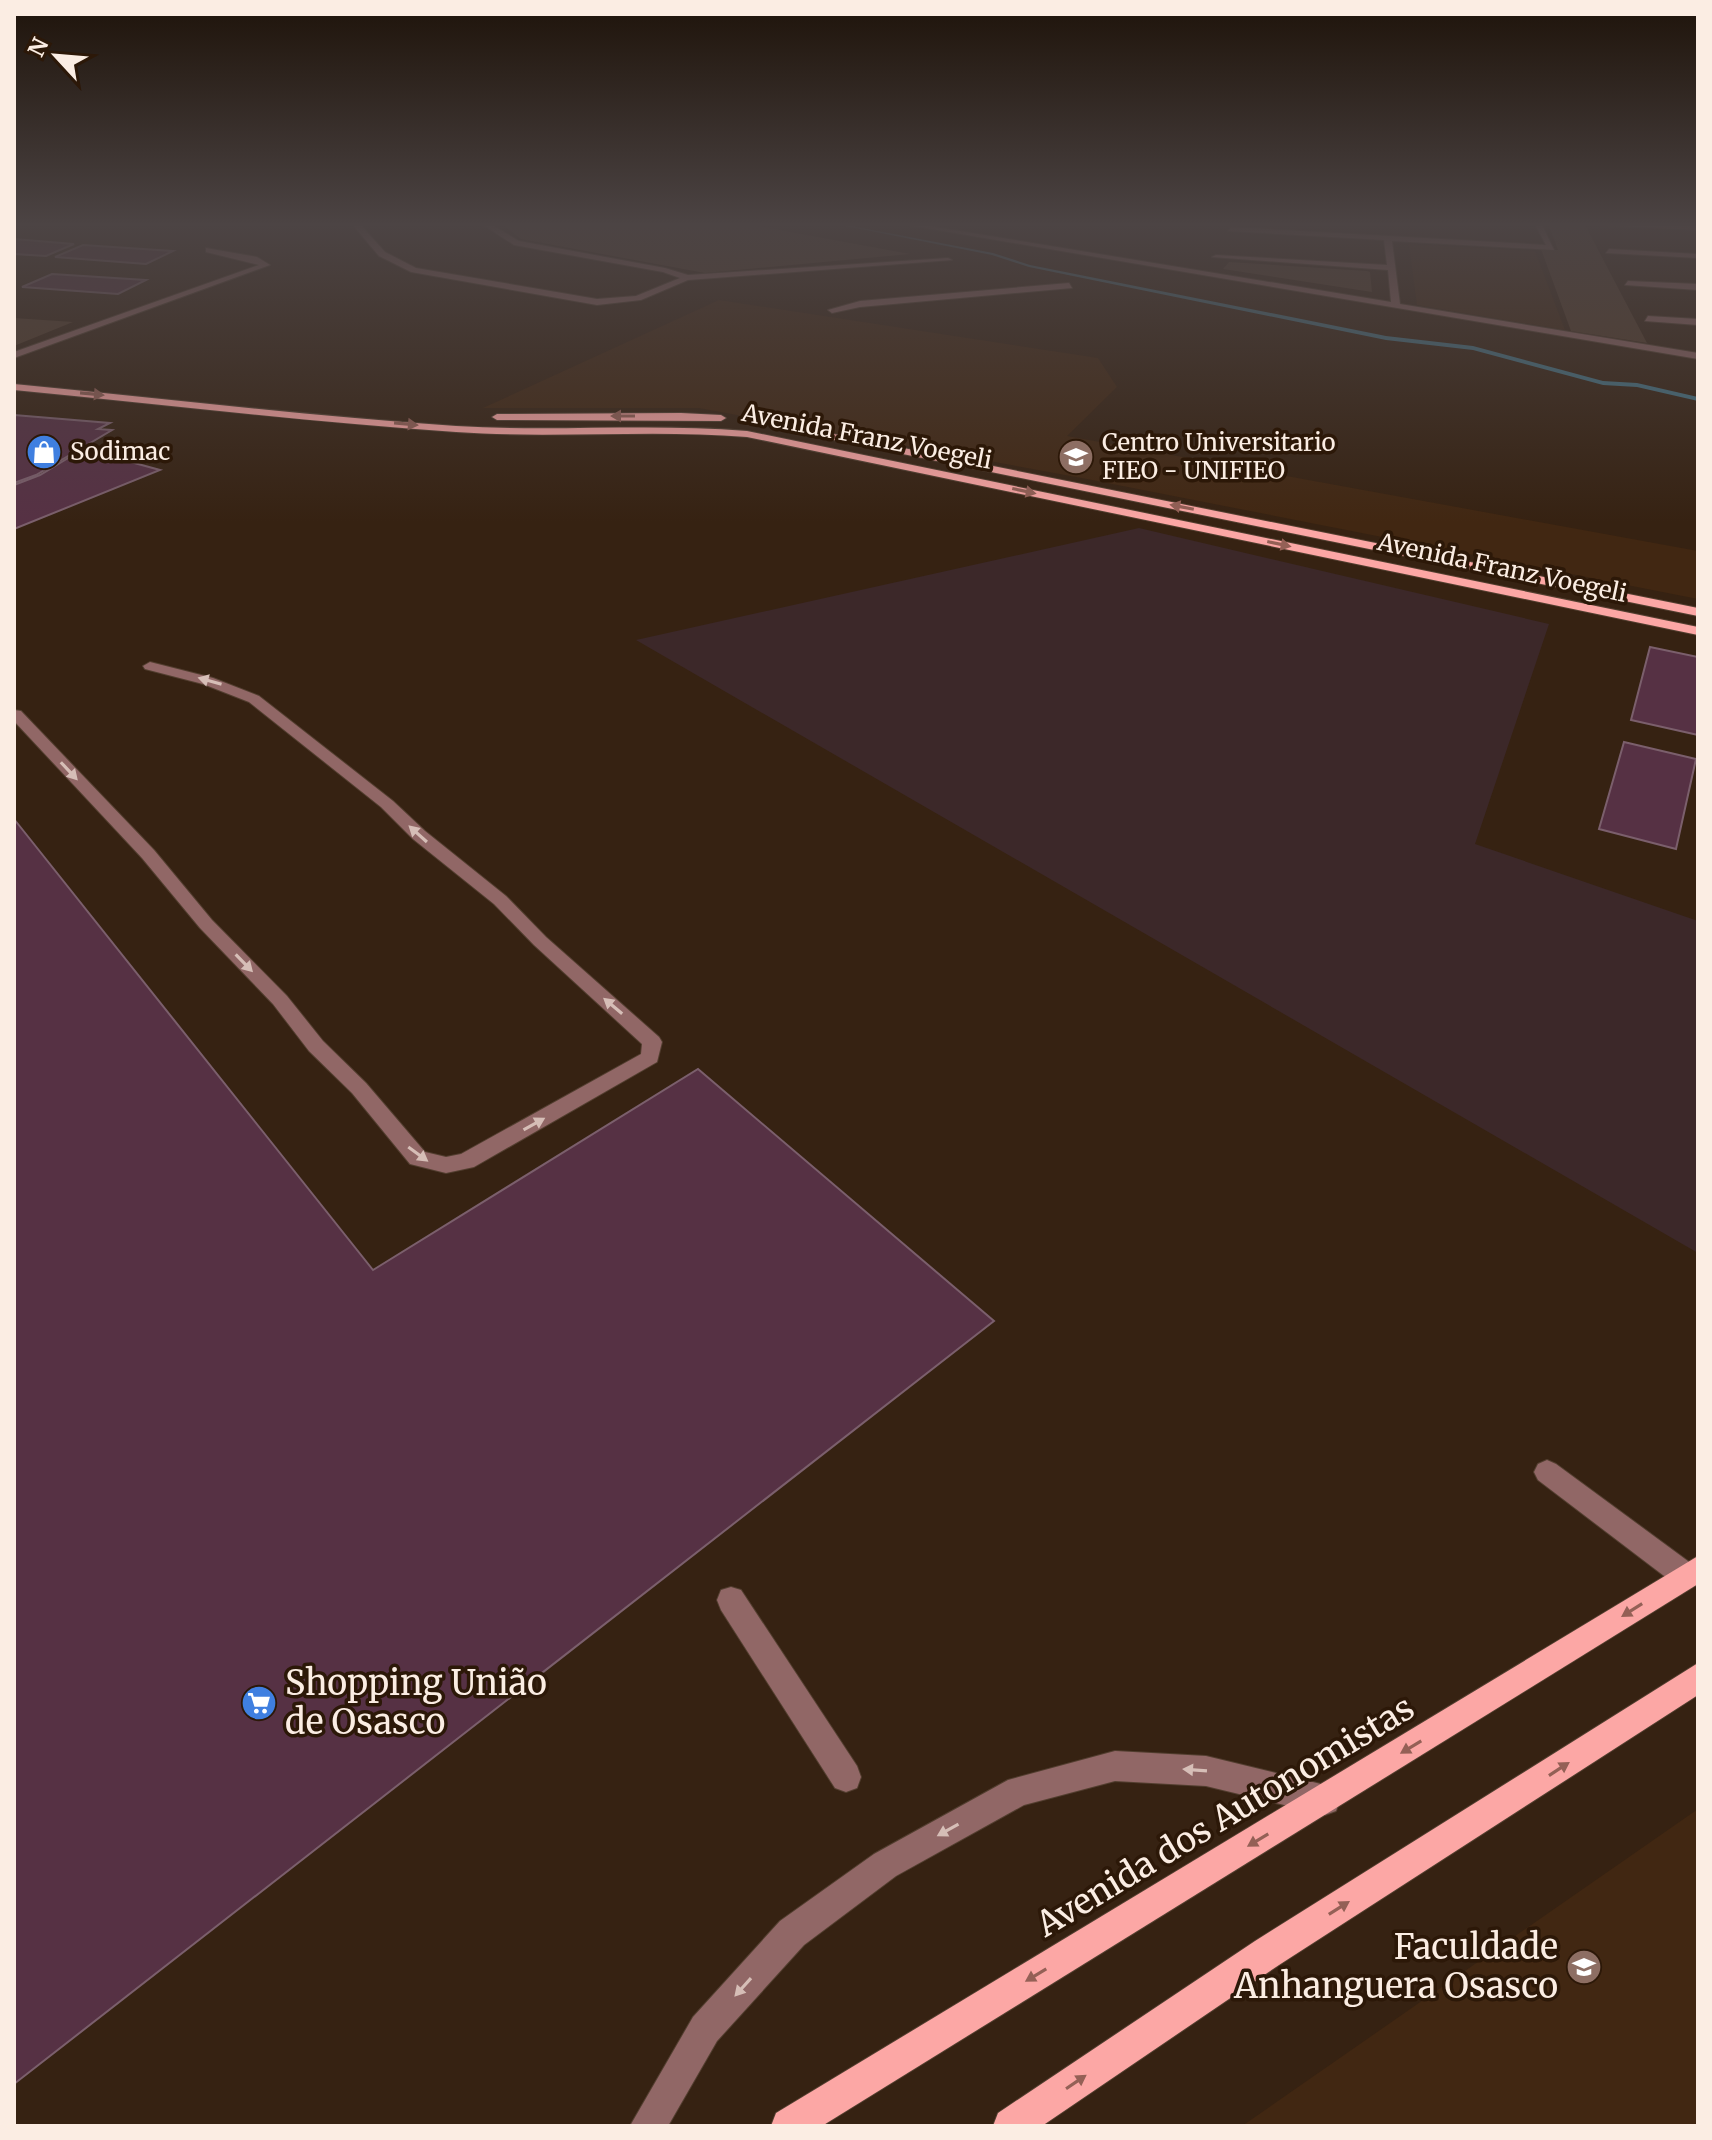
<svg xmlns="http://www.w3.org/2000/svg" width="1712" height="2140" viewBox="0 0 1712 2140" font-family="Merriweather,serif">
<style>
.built{fill:#412712}
.industrial{fill:#3c2829}
.green{fill:#523b29}
.lines{fill:none;stroke-linecap:round;stroke-linejoin:round}
.stream{fill:#457688;fill-rule:evenodd}
.building{fill:#563144;stroke:#7b5f6c;stroke-width:2}
.minor-casing{stroke:#523e2f;stroke-width:2}
.major-casing{stroke:#523e2f;stroke-width:2}
.minor{fill:#916766;fill-rule:evenodd}
.major{fill:#fca7a5;fill-rule:evenodd}
.oneway{fill:#946056}
.oneway2{fill:#d6beb7}
.labels{text-anchor:middle;stroke-width:7;stroke-linejoin:round;paint-order:stroke}
.far-street-label{font-size:24px;fill:#fbede3;stroke:#2c1808}
.far-poi-label{font-size:24px;fill:#fbede3;stroke:#2c1808;text-anchor:start}
.near-poi-label{font-size:34px;fill:#fbede3;stroke:#2c1808;text-anchor:start}
.near-street-label{font-size:34px;fill:#fbede3;stroke:#2c1808}
</style>
<rect width="100%" height="100%" fill="#362212"/>
<g class="built">
<path d="M 1409,244 L 1535,251 L 1565,330 L 1417,305 Z"/>
<path d="M 719,300 L 1098,358 L 1117,387 L 1067,436 L 1698,551 L 1698,599 L 1087,479 L 699,408 L 483,408 Z"/>
<path d="M 1698,1809 L 1698,2126 L 1242,2126 Z"/>
</g>
<path class="industrial" d="M 1139,528 L 1549,624 L 1475,844 L 1698,921 L 1698,1253 L 636,640 Z"/>
<g class="green">
<path d="M 500,223 L 742,223 L 910,254 L 705,273 L 521,239 Z"/>
<path d="M 1548,223 L 1584,223 L 1647,343 L 1571,331 L 1541,249 L 1558,250 Z"/>
<path d="M 1229,262 L 1367,271 L 1370,272 L 1372,292 L 1223,269 Z"/>
<path d="M 14,318 L 73,322 L 14,346 Z"/>
</g>
<g class="lines">
<path class="stream" d="M 830,223 L 836,223 L 993,253 L 1030,265 L 1386,336 L 1473,346 L 1603,381 L 1637,383 L 1698,397 L 1698,401 L 1637,387 L 1603,385 L 1473,350 L 1386,340 L 1029,267 L 992,255 Z"/>
</g>
<g class="building">
<path d="M 14,239 L 74,244 L 46,256 L 14,254 Z"/>
<path d="M 83,245 L 173,251 L 146,264 L 55,257 Z"/>
<path d="M 52,274 L 146,280 L 118,294 L 22,287 Z"/>
<path d="M 14,415 L 110,423 L 98,429 L 112,430 L 36,475 L 14,483 Z"/>
<path d="M 83,449 L 160,470 L 14,529 L 14,485 L 40,475 Z"/>
<path d="M 1650,647 L 1698,657 L 1698,735 L 1631,720 Z"/>
<path d="M 1624,742 L 1696,759 L 1676,849 L 1599,829 Z"/>
<path d="M 14,819 L 373,1270 L 698,1069 L 994,1321 L 14,2084 Z"/>
</g>
<g class="lines">
<defs>
<g id="minor">
<path d="M 351,223 L 359,223 L 385,252 L 416,268 L 597,299 L 636,296 L 680,278 L 663,272 L 514,245 L 480,223 L 489,223 L 519,241 L 665,268 L 688,275 L 948,258 L 952,260 L 688,280 L 641,300 L 597,305 L 411,272 L 379,256 Z"/>
<path d="M 896,223 L 911,223 L 1391,302 L 1388,270 L 1212,257 L 1216,255 L 1387,265 L 1384,240 L 1228,231 L 1231,227 L 1546,245 L 1534,223 L 1541,223 L 1554,250 L 1392,241 L 1400,304 L 1698,353 L 1698,359 Z"/>
<path d="M 1593,223 L 1698,226 L 1698,230 L 1597,225 Z"/>
<path d="M 206,248 L 257,257 L 270,265 L 14,358 L 14,352 L 259,265 L 206,252 Z"/>
<path d="M 1609,249 L 1698,254 L 1698,258 L 1606,253 Z"/>
<path d="M 1628,281 L 1698,284 L 1698,290 L 1625,285 Z"/>
<path d="M 1069,283 L 1072,288 L 860,307 L 832,313 L 828,310 L 860,301 Z"/>
<path d="M 1648,316 L 1698,319 L 1698,325 L 1645,321 Z"/>
<path d="M 150,662 L 213,678 L 259,696 L 393,801 L 425,831 L 506,896 L 546,937 L 659,1037 L 662,1042 L 657,1062 L 474,1167 L 446,1173 L 410,1164 L 352,1093 L 309,1051 L 273,1004 L 200,928 L 142,858 L 14,721 L 14,710 L 21,711 L 154,850 L 212,920 L 287,996 L 323,1041 L 366,1083 L 425,1152 L 446,1157 L 461,1154 L 641,1054 L 642,1044 L 534,945 L 494,904 L 413,839 L 381,807 L 249,702 L 203,684 L 145,669 L 143,666 Z"/>
<path d="M 1547,1460 L 1556,1464 L 1696,1567 L 1696,1585 L 1686,1589 L 1676,1585 L 1538,1480 L 1534,1472 L 1538,1464 Z"/>
<path d="M 731,1587 L 741,1590 L 857,1766 L 861,1777 L 857,1788 L 846,1792 L 835,1788 L 721,1610 L 717,1600 L 721,1590 Z"/>
<path d="M 1115,1751 L 1206,1756 L 1325,1785 L 1336,1789 L 1340,1800 L 1336,1811 L 1325,1815 L 1206,1786 L 1115,1781 L 1024,1805 L 896,1876 L 804,1945 L 717,2041 L 668,2126 L 630,2126 L 693,2017 L 780,1921 L 874,1854 L 1008,1780 Z"/>
</g>
<g id="major">
<path d="M 14,384 C 161,398 308,416 456,426 C 553,432 650,423 747,431 L 1698,627 L 1698,635 L 747,437 C 650,429 553,439 456,432 C 308,422 161,404 14,390 Z"/>
<path d="M 681,413 L 721,415 L 726,418 L 721,421 L 497,420 L 492,417 L 497,414 Z"/>
<path d="M 784,424 L 1698,608 L 1698,616 L 780,429 L 779,427 Z"/>
<path d="M 1698,1556 L 1698,1584 L 822,2126 L 771,2126 L 776,2113 Z"/>
<path d="M 1698,1663 L 1698,1695 L 1279,1965 L 1042,2126 L 993,2126 L 998,2113 L 1255,1941 Z"/>
</g>
</defs>
<use href="#minor" class="minor-casing"/>
<use href="#major" class="major-casing"/>
<use href="#minor" class="minor"/>
<use href="#major" class="major"/>
</g>
<defs><path id="oneway-solid" d="M-6-.8H1V-3.2L6.5 0L1 3.2V.8H-6Z" transform="scale(2)"/></defs>
<g class="oneway">
<use href="#oneway-solid" transform="translate(92 394) rotate(5)"/>
<use href="#oneway-solid" transform="translate(623 416) rotate(180)"/>
<use href="#oneway-solid" transform="translate(406 424) rotate(5)"/>
<use href="#oneway-solid" transform="translate(1024 491) rotate(12)"/>
<use href="#oneway-solid" transform="translate(1182 507) rotate(-169)"/>
<use href="#oneway-solid" transform="translate(1279 544) rotate(12)"/>
<use href="#oneway-solid" transform="translate(1632 1610) rotate(148)"/>
<use href="#oneway-solid" transform="translate(1411 1747) rotate(149)"/>
<use href="#oneway-solid" transform="translate(1559 1769) rotate(-33)"/>
<use href="#oneway-solid" transform="translate(1258 1840) rotate(149)"/>
<use href="#oneway-solid" transform="translate(1339 1908) rotate(-32)"/>
<use href="#oneway-solid" transform="translate(1036 1975) rotate(149)"/>
<use href="#oneway-solid" transform="translate(1076 2082) rotate(-34)"/>
</g>
<g class="oneway2">
<use href="#oneway-solid" transform="translate(210 681) rotate(-164)"/>
<use href="#oneway-solid" transform="translate(69 771) rotate(47)"/>
<use href="#oneway-solid" transform="translate(418 834) rotate(-138)"/>
<use href="#oneway-solid" transform="translate(244 963) rotate(46)"/>
<use href="#oneway-solid" transform="translate(613 1006) rotate(-140)"/>
<use href="#oneway-solid" transform="translate(534 1124) rotate(-29)"/>
<use href="#oneway-solid" transform="translate(418 1154) rotate(36)"/>
<use href="#oneway-solid" transform="translate(1195 1770) rotate(-176)"/>
<use href="#oneway-solid" transform="translate(948 1830) rotate(151)"/>
<use href="#oneway-solid" transform="translate(743 1987) rotate(132)"/>
</g>
<linearGradient id="sky" x2="0" y2="1"><stop stop-color="#1e130a"/><stop offset="0.43" stop-color="#4c4444"/><stop offset="1" stop-color="#4c4444" stop-opacity="0"/></linearGradient>
<rect width="1712" height="522" fill="url(#sky)"/>
<defs>
<symbol id="shop-disc" viewBox="-11 -11 22 22"><circle r="9.5" fill="#3f7fe0" stroke="#2c1808"/><path d="M-5-2.5h2.3a2.7 3.5 0 0 1 5.4 0H5L5.5 6h-11ZM-1.5-2.5h3a1.5 2.3 0 0 0-3 0Z" fill="#fff"/></symbol>
<symbol id="university-disc" viewBox="-11 -11 22 22"><circle r="9.5" fill="#8d6e63" stroke="#2c1808"/><path d="M0-5L7-2L0 1L-7-2ZM-4 1L0 2.5L4 1V4Q0 6-4 4Z" fill="#fff"/></symbol>
<symbol id="supermarket-disc" viewBox="-11 -11 22 22"><circle r="9.5" fill="#3f7fe0" stroke="#2c1808"/><path d="M-6-5.5h2.5l.6 2H6L4.5 2H-2.5L-4.4-4H-6ZM-1.5 3.2a1.3 1.3 0 1 0 .1 0ZM3 3.2a1.3 1.3 0 1 0 .1 0Z" fill="#fff"/></symbol>
</defs>
<g fill-rule="evenodd">
<use href="#shop-disc" x="24" y="432" width="40" height="40"/>
<use href="#university-disc" x="1056" y="437" width="40" height="40"/>
<use href="#supermarket-disc" x="239" y="1683" width="40" height="40"/>
<use href="#university-disc" x="1564" y="1947" width="40" height="40"/>
</g>
<g class="labels">
<g class="far-street-label">
<text transform="translate(867 437) rotate(11)" y="8">Avenida Franz Voegeli</text>
<text transform="translate(1502 568) rotate(12)" y="8">Avenida Franz Voegeli</text>
</g>
<g class="far-poi-label">
<text x="1102" y="451">Centro Universitario<tspan x="1102" dy="28">FIEO - UNIFIEO</tspan></text>
<text x="70" y="460">Sodimac</text>
</g>
<g class="near-poi-label">
<text x="285" y="1695">Shopping União<tspan x="285" dy="39">de Osasco</tspan></text>
<text x="1558" y="1959" text-anchor="end">Faculdade<tspan x="1558" dy="39">Anhanguera Osasco</tspan></text>
</g>
<g class="near-street-label">
<text transform="translate(1225 1816) rotate(-31)" y="12">Avenida dos Autonomistas</text>
</g>
</g>
<rect width="1712" height="2140" fill="none" stroke="#fbede3" stroke-width="32"/>
<g transform="translate(56 56) rotate(296)" stroke="#2c1808" stroke-width="6" paint-order="stroke">
<path d="M0-6L14 30L0 20L-14 30Z" fill="#fbede3"/>
<text y="-12" font-size="22" font-weight="bold" text-anchor="middle" fill="#fbede3">N</text>
</g>
</svg>
